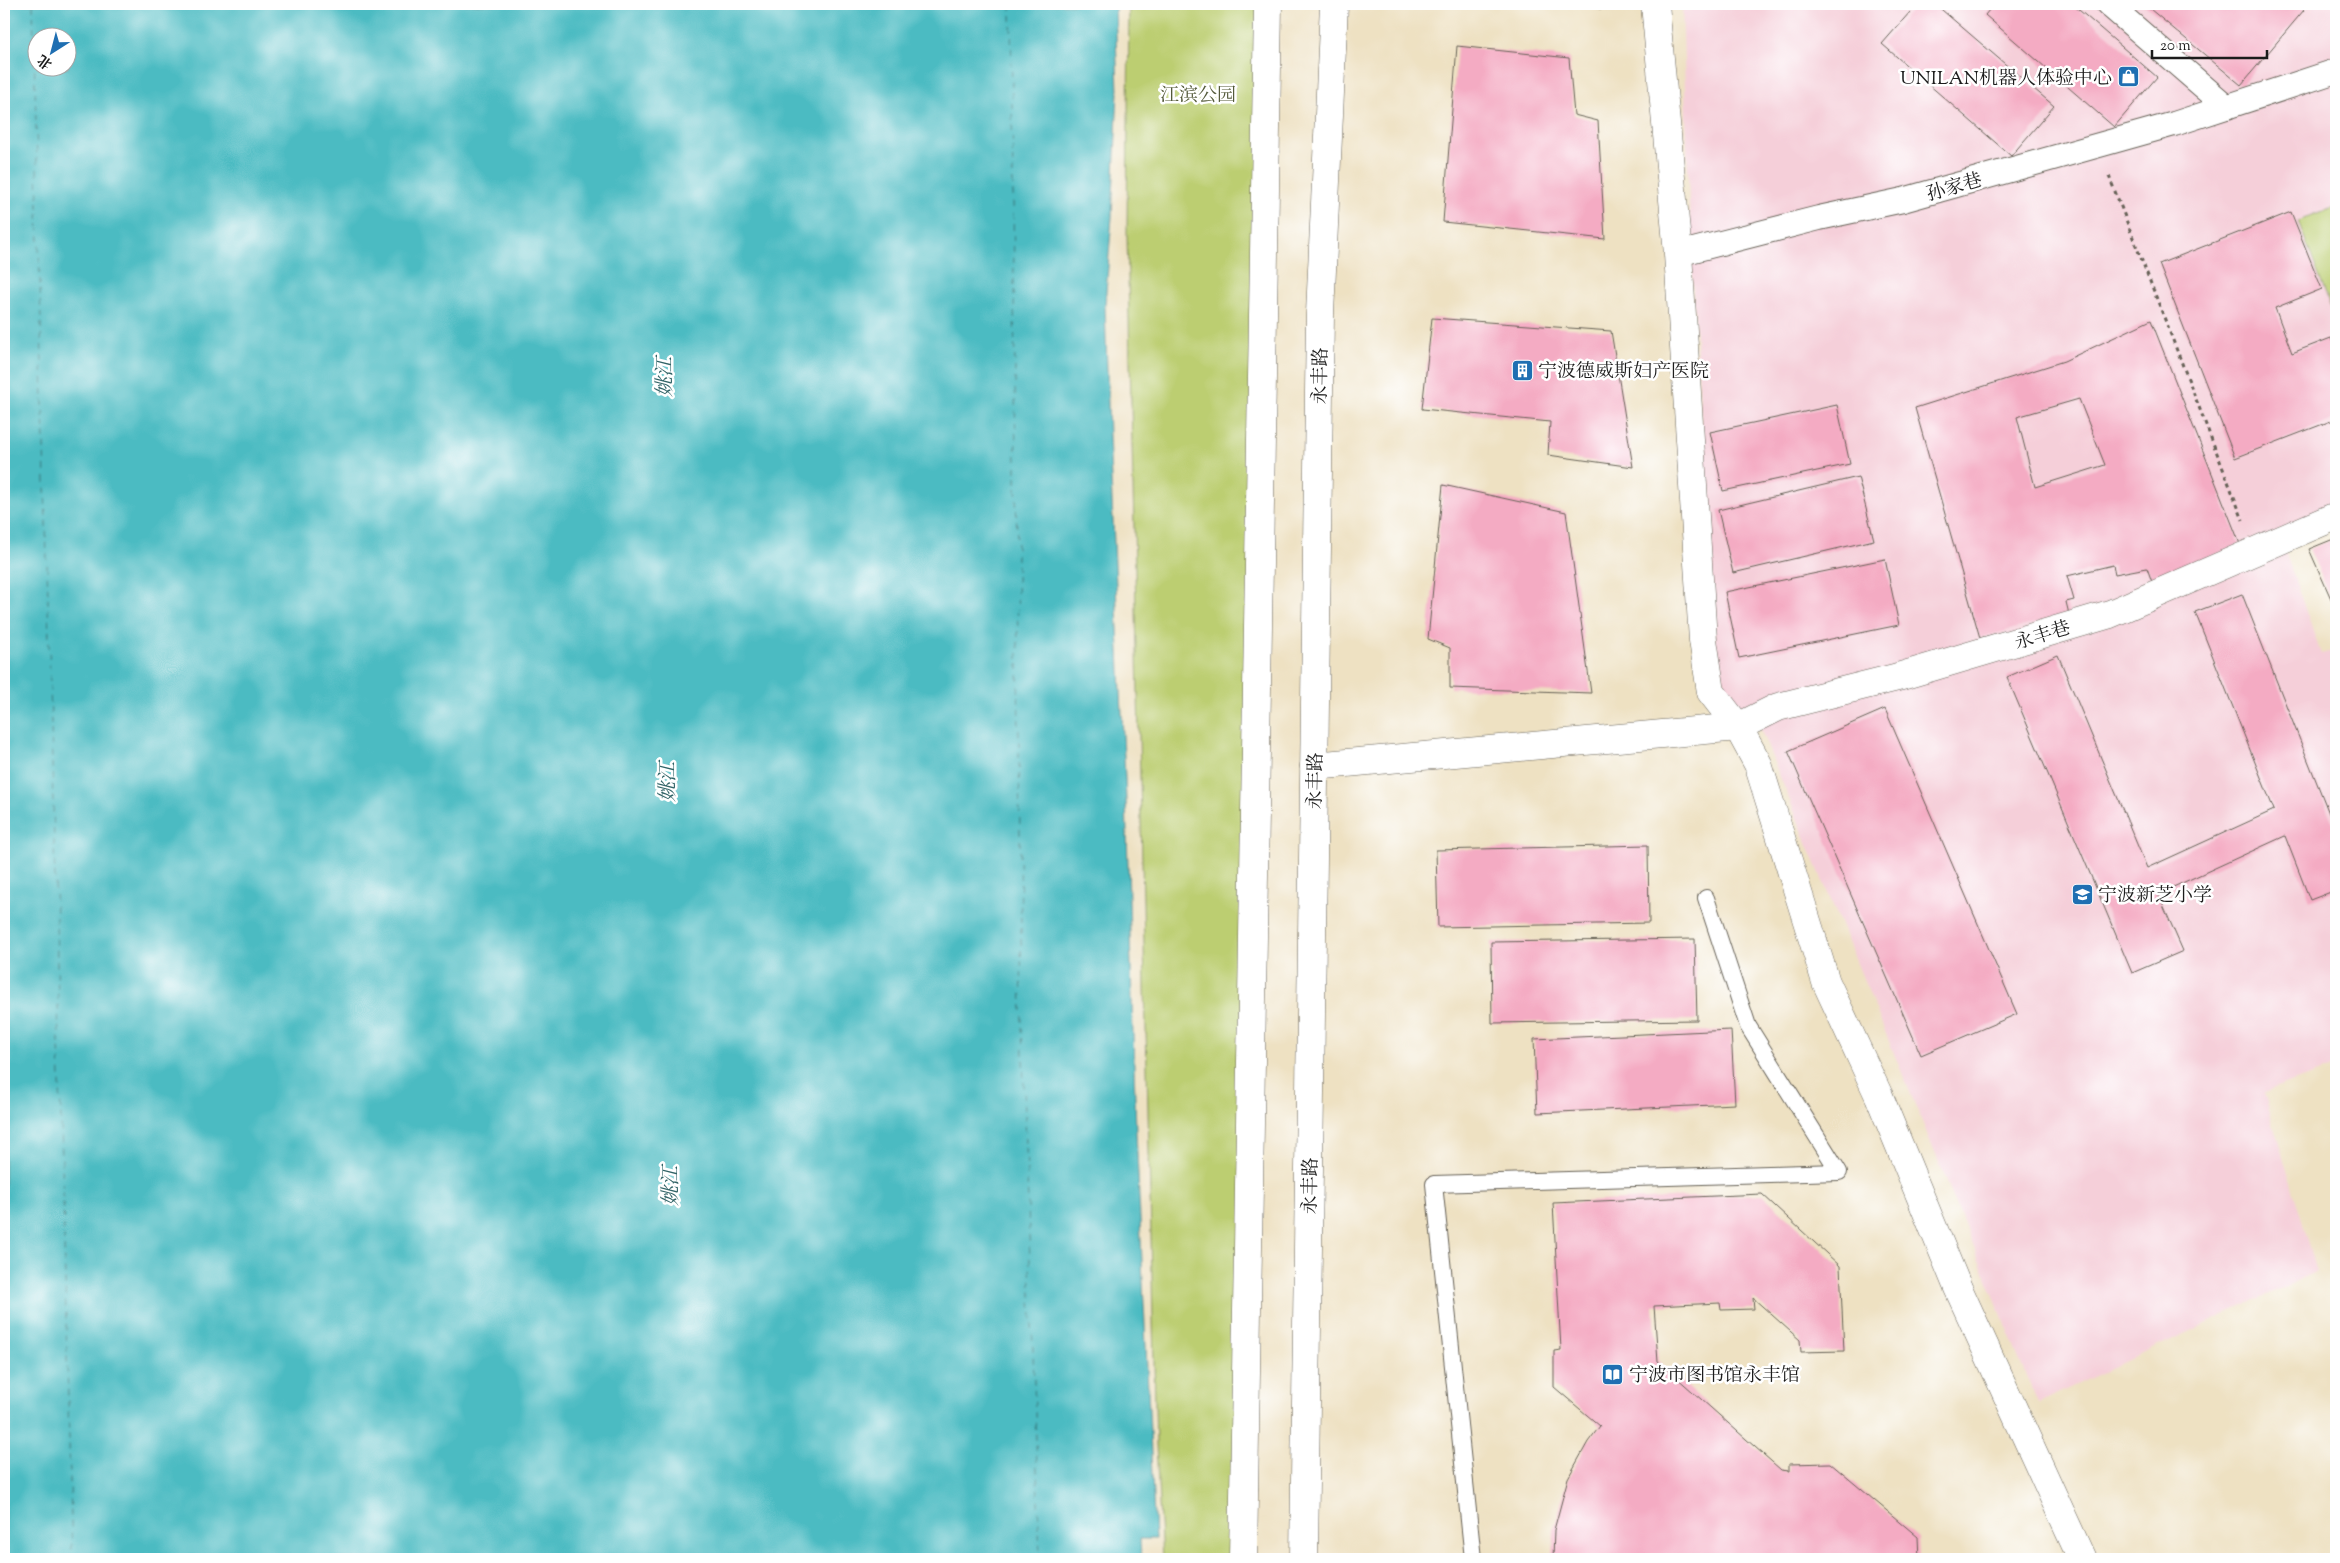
<svg xmlns="http://www.w3.org/2000/svg" width="2340" height="1563" viewBox="0 0 2340 1563" font-family="'Sorts Mill Goudy','Noto Serif SC',serif">
<style>
.built{fill:#f5cfd9}
.green{fill:#bcce71;stroke:#6c7546}
.water{fill:#4cbbc2;stroke:#346c6f;fill-rule:evenodd}
.lines{fill:none;stroke-linecap:round;stroke-linejoin:round}
.ferry{stroke:#326467;stroke-width:1;stroke-dasharray:6 5;stroke-linecap:butt}
.building{fill:#f4abc3;fill-rule:evenodd}
.service-casing{stroke:#666156;stroke-width:18}
.pedestrian-casing{stroke:#666156;stroke-width:26}
.minor-casing{stroke:#666156;stroke-width:29}
.secondary-casing{stroke:#666156;stroke-width:29}
.path{stroke:#666156;stroke-width:3;stroke-dasharray:4 4;stroke-linecap:butt}
.service{stroke:#fff;stroke-width:16}
.pedestrian{stroke:#fff;stroke-width:24}
.minor{stroke:#fff;stroke-width:28}
.secondary{stroke:#fff;stroke-width:28}
.labels{text-anchor:middle;stroke-width:5;stroke-linejoin:round;paint-order:stroke}
.poi-label{font-size:19px;fill:#1c1c1c;stroke:#fff;text-anchor:start}
.park-label{font-size:19px;fill:#545a3a;stroke:#fff}
.street-label{font-size:19px;fill:#1c1c1c;stroke:#fff}
.water-label{font-size:20px;font-style:italic;fill:#326467;stroke:#fff}
</style>
<rect width="100%" height="100%" fill="#fff"/>
<filter id="ink" filterUnits="userSpaceOnUse"><feTurbulence type="fractalNoise" baseFrequency=".02" numOctaves="2"/><feDisplacementMap in="SourceGraphic" scale="10" xChannelSelector="R" yChannelSelector="G"/><feConvolveMatrix kernelMatrix="1 2 1 2 8 2 1 2 1" color-interpolation-filters="sRGB"/></filter>
<filter id="wash" filterUnits="userSpaceOnUse"><feTurbulence type="fractalNoise" baseFrequency=".0096" numOctaves="4" result="noise"/><feDisplacementMap in="SourceGraphic" scale="20" xChannelSelector="R" yChannelSelector="G"/><feGaussianBlur stdDeviation="1.12" result="paint"/><feColorMatrix in="noise" values="0 0 0 0 0 0 0 0 0 0 0 0 0 0 0 0 0 1.4 0 .05"/><feComposite in="paint" operator="in"/></filter>
<g filter="url(#wash)">
<rect width="100%" height="100%" fill="#eee1c2"/>
<g class="built">
<path d="M 1682,4 L 2336,4 L 2336,511 L 2112,609 L 1750,710 L 1729,701 L 1715,649 L 1691,258 Z"/>
<path d="M 2282,543 L 2321,654 L 2336,650 L 2336,1066 L 2264,1093 L 2317,1271 L 2038,1403 L 1757,721 Z"/>
</g>
<g class="green">
<path d="M 1129,4 L 1270,4 L 1251,1559 L 1162,1559 L 1156,1444 L 1127,235 Z"/>
<path d="M 2336,207 L 2336,321 L 2298,221 Z"/>
</g>
<path class="water" d="M 4,4 L 1115,4 L 1118,92 L 1112,217 L 1105,305 L 1109,435 L 1126,799 L 1136,1132 L 1155,1539 L 1140,1539 L 1141,1559 L 4,1559 ZM 38,38 L 68,38 L 68,68 L 38,68 Z"/>
<g class="lines">
<g class="ferry">
<path d="M 33,4 L 72,1559"/>
<path d="M 1011,4 L 1022,1026 L 1040,1559"/>
</g>
</g>
<g id="blocks">
<g class="building">
<path d="M 1569,4 L 1601,4 L 1601,9 L 1569,5 Z"/>
<path d="M 1917,4 L 1935,4 L 2054,106 L 2011,156 L 1882,44 Z"/>
<path d="M 1994,4 L 2072,4 L 2157,77 L 2114,127 L 1985,15 Z"/>
<path d="M 2144,4 L 2297,4 L 2304,10 L 2241,85 Z"/>
<path d="M 1457,46 L 1569,58 L 1574,115 L 1598,121 L 1605,239 L 1443,222 Z"/>
<path d="M 2291,212 L 2322,289 L 2275,308 L 2292,353 L 2331,338 L 2336,350 L 2336,419 L 2235,458 L 2159,264 Z"/>
<path d="M 1432,318 L 1611,331 L 1633,467 L 1548,455 L 1550,422 L 1422,409 Z"/>
<path d="M 2151,320 L 2240,544 L 2152,582 L 2147,568 L 2115,574 L 2113,565 L 2067,576 L 2074,600 L 2066,602 L 2069,614 L 1980,638 L 1915,408 L 2064,361 ZM 2079,399 L 2105,465 L 2035,487 L 2017,417 Z"/>
<path d="M 1837,405 L 1850,464 L 1723,491 L 1710,432 Z"/>
<path d="M 1858,477 L 1874,540 L 1733,573 L 1718,510 Z"/>
<path d="M 1443,485 L 1566,512 L 1591,693 L 1450,688 L 1450,648 L 1428,639 Z"/>
<path d="M 2336,538 L 2336,610 L 2309,549 Z"/>
<path d="M 1885,559 L 1899,625 L 1739,658 L 1725,592 Z"/>
<path d="M 2242,594 L 2336,831 L 2336,890 L 2310,900 L 2285,836 L 2158,894 L 2183,951 L 2132,973 L 2007,677 L 2058,655 L 2147,868 L 2274,810 L 2195,612 Z"/>
<path d="M 1885,709 L 2017,1014 L 1921,1055 L 1788,751 Z"/>
<path d="M 1648,845 L 1649,923 L 1438,927 L 1436,850 Z"/>
<path d="M 1695,939 L 1697,1020 L 1492,1023 L 1491,942 Z"/>
<path d="M 1731,1030 L 1735,1104 L 1537,1113 L 1534,1039 Z"/>
<path d="M 1762,1194 L 1840,1266 L 1844,1351 L 1801,1352 L 1800,1340 L 1753,1298 L 1754,1309 L 1721,1310 L 1720,1303 L 1654,1306 L 1658,1361 L 1781,1470 L 1789,1471 L 1789,1464 L 1830,1463 L 1918,1537 L 1919,1559 L 1553,1559 L 1554,1530 L 1568,1478 L 1588,1442 L 1600,1426 L 1554,1387 L 1554,1351 L 1561,1350 L 1553,1203 Z"/>
</g>
</g>
</g>
<g filter="url(#ink)">
<use href="#blocks" fill-opacity="0" stroke="#666156" stroke-width="1"/>
<g class="lines">
<defs>
<path id="service" d="M 1473,1559 L 1434,1184 L 1839,1172 L 1748,1026 L 1706,898"/>
<g id="pedestrian">
<path d="M 2108,4 L 2227,107"/>
<path d="M 1678,254 L 1819,218 L 1903,200 L 2174,124 L 2336,71"/>
</g>
<g id="minor">
<path d="M 1655,4 L 1678,254 L 1703,640 L 1711,692 L 1738,727 L 1758,764 L 1826,982 L 1879,1096 L 1958,1288 L 2082,1559"/>
<path d="M 1314,766 L 1738,727 L 1778,707 L 1898,677 L 2110,614 L 2336,516"/>
</g>
<g id="secondary">
<path d="M 1243,1559 L 1268,4"/>
<path d="M 1304,1559 L 1320,314 L 1334,4"/>
</g>
</defs>
<use href="#service" class="service-casing"/>
<use href="#pedestrian" class="pedestrian-casing"/>
<use href="#minor" class="minor-casing"/>
<use href="#secondary" class="secondary-casing"/>
<path class="path" d="M 2109,176 L 2243,520"/>
<use href="#service" class="service"/>
<use href="#pedestrian" class="pedestrian"/>
<use href="#minor" class="minor"/>
<use href="#secondary" class="secondary"/>
</g>
</g>
<defs>
<symbol id="shop-square" viewBox="-11 -11 22 22"><rect x="-9" y="-9" width="18" height="18" rx="4" fill="#1f6fb2" stroke="#fff"/><path d="M-5-2.5h2.3a2.7 3.5 0 0 1 5.4 0H5L5.5 6h-11ZM-1.5-2.5h3a1.5 2.3 0 0 0-3 0Z" fill="#fff"/></symbol>
<symbol id="building-square" viewBox="-11 -11 22 22"><rect x="-9" y="-9" width="18" height="18" rx="4" fill="#1f6fb2" stroke="#fff"/><path d="M-4-6H4V6H1V3H-1V6H-4ZM-2.5-4.3h1.7v1.8h-1.7ZM.8-4.3h1.7v1.8H.8ZM-2.5-1h1.7V.8h-1.7ZM.8-1h1.7V.8H.8Z" fill="#fff"/></symbol>
<symbol id="school-square" viewBox="-11 -11 22 22"><rect x="-9" y="-9" width="18" height="18" rx="4" fill="#1f6fb2" stroke="#fff"/><path d="M0-5L7-2L0 1L-7-2ZM-4 1L0 2.5L4 1V4Q0 6-4 4Z" fill="#fff"/></symbol>
<symbol id="library-square" viewBox="-11 -11 22 22"><rect x="-9" y="-9" width="18" height="18" rx="4" fill="#1f6fb2" stroke="#fff"/><path d="M-6-4Q-3-5.5-.7-3.5V5Q-3 3-6 4ZM6-4Q3-5.5 .7-3.5V5Q3 3 6 4Z" fill="#fff"/></symbol>
</defs>
<g fill-rule="evenodd">
<use href="#shop-square" x="2116" y="64" width="25" height="25"/>
<use href="#building-square" x="1510" y="358" width="25" height="25"/>
<use href="#school-square" x="2070" y="882" width="25" height="25"/>
<use href="#library-square" x="1600" y="1362" width="25" height="25"/>
</g>
<g class="labels">
<g class="poi-label">
<text x="2112" y="84" text-anchor="end">UNILAN机器人体验中心</text>
<text x="1538" y="377">宁波德威斯妇产医院</text>
<text x="2098" y="901">宁波新芝小学</text>
<text x="1629" y="1381">宁波市图书馆永丰馆</text>
</g>
<g class="park-label">
<text x="1198" y="101">江滨公园</text>
</g>
<g class="street-label">
<text transform="translate(1954 186) rotate(-16)" y="7">孙家巷</text>
<text transform="translate(1319 376) rotate(-89)" y="7">永丰路</text>
<text transform="translate(2042 634) rotate(-17)" y="7">永丰巷</text>
<text transform="translate(1314 781) rotate(-89)" y="7">永丰路</text>
<text transform="translate(1309 1186) rotate(-89)" y="7">永丰路</text>
</g>
<g class="water-label">
<text transform="translate(664 377) rotate(-90)" y="7">姚江</text>
<text transform="translate(667 782) rotate(-90)" y="7">姚江</text>
<text transform="translate(670 1186) rotate(-90)" y="7">姚江</text>
</g>
</g>
<rect width="2340" height="1563" fill="none" stroke="#fff" stroke-width="20"/>
<g transform="translate(52 52) rotate(216)"><circle r="24" fill="#ffffff" stroke="#a4a4a4"/>
<path d="M0-4L9 19L0 12L-9 19Z" fill="#1f6fb2"/>
<text y="-8" font-size="14" font-weight="bold" text-anchor="middle" fill="#1c1c1c">北</text>
</g>
<path d="M2152 50v8h115v-8" fill="none" stroke="#1c1c1c" stroke-width="2.5"/>
<text x="2160" y="50" font-size="15" fill="#1c1c1c" stroke="#ffffff" stroke-width="4" paint-order="stroke">20 m</text>
</svg>
